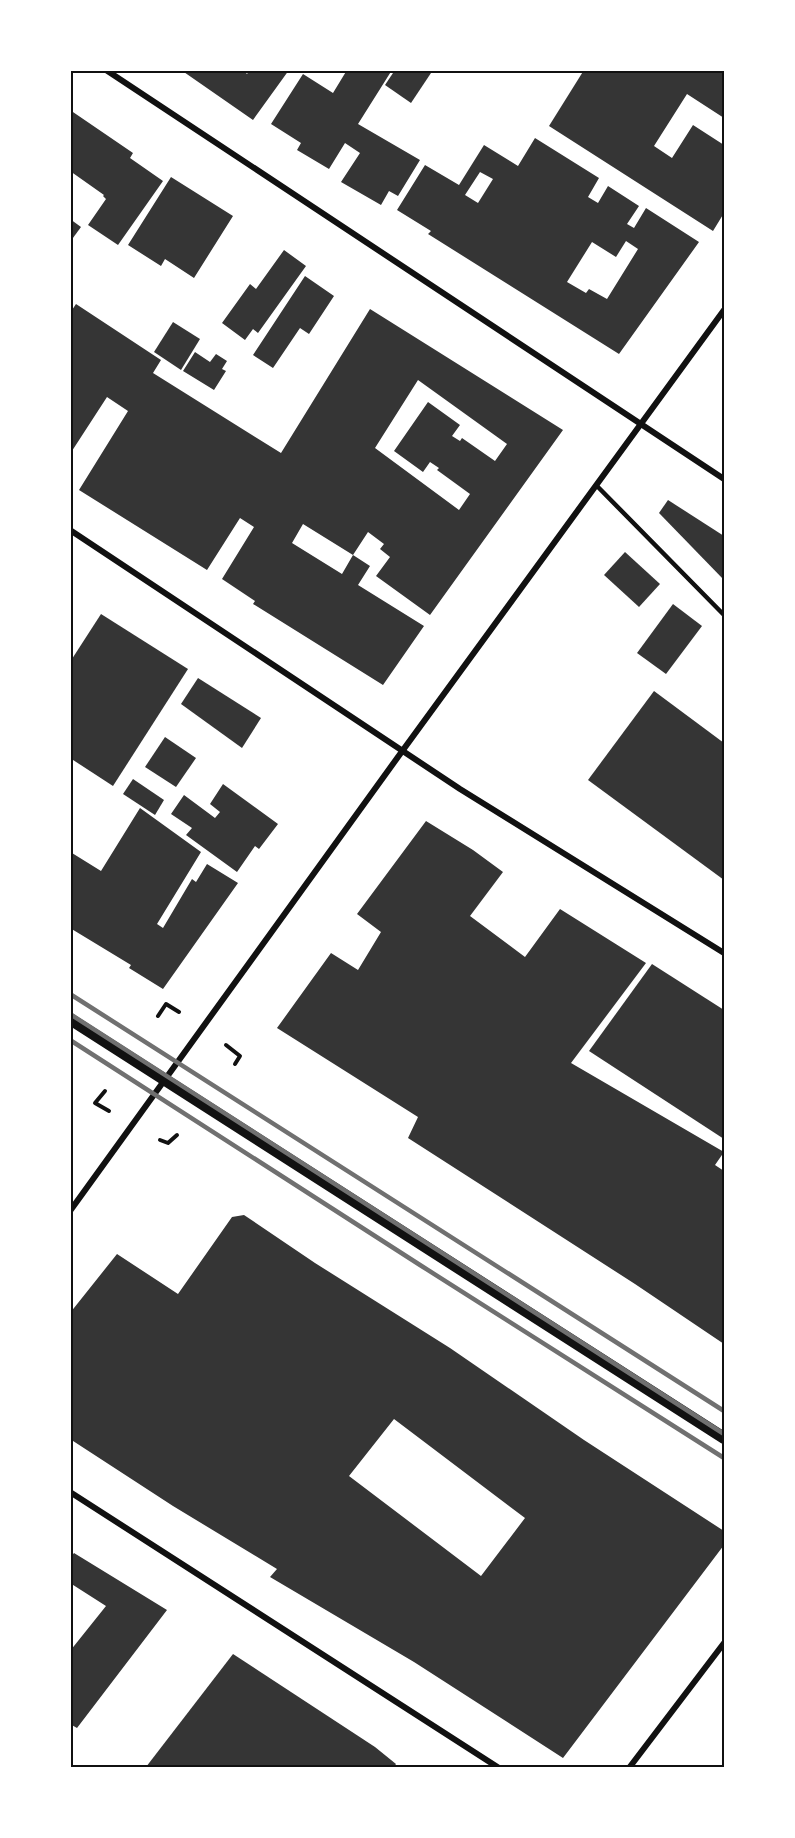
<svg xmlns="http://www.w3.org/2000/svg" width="795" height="1838" viewBox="0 0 795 1838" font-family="Merriweather,serif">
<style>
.building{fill:#353535;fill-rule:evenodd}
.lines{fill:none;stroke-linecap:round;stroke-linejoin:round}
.path{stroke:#111;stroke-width:4}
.service{stroke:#111;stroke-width:4.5}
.minor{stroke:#111;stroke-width:6}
.secondary{stroke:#111;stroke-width:12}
.rail{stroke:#707070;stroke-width:4.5}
.neatline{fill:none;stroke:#111;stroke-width:2}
</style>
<rect width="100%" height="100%" fill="#fff"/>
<g class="building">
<path d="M 181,70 L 243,70 L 247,74 L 250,70 L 289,70 L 253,120 Z"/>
<path d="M 347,70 L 392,70 L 358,124 L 420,160 L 398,196 L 389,191 L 381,205 L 341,182 L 360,153 L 345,143 L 329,169 L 297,150 L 301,143 L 271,124 L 303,74 L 333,93 Z"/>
<path d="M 395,70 L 433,70 L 411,103 L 385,85 Z"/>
<path d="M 584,70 L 724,70 L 724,118 L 687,94 L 654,146 L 672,158 L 693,125 L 724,145 L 724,213 L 713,231 L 549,126 Z"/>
<path d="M 70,110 L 133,153 L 130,158 L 163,181 L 118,245 L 88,225 L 106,199 L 103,196 L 104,195 L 70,171 Z"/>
<path d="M 535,138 L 599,178 L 588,197 L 598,203 L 608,186 L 639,206 L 627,224 L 634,228 L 646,208 L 699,242 L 619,354 L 428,234 L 431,231 L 397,210 L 425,165 L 459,185 L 484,145 L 518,166 ZM 480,172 L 493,179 L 478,203 L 465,195 ZM 626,241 L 638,249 L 607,299 L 589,289 L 586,293 L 567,282 L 592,242 L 616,257 Z"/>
<path d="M 171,177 L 233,216 L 194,278 L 165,259 L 161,266 L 128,245 Z"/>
<path d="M 70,219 L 81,227 L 70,242 Z"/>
<path d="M 284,250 L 306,266 L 258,333 L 253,329 L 245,340 L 222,323 L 250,284 L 256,289 Z"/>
<path d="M 305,276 L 334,296 L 309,334 L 300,328 L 273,368 L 253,355 Z"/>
<path d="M 76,304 L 161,360 L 153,373 L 281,453 L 370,309 L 563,430 L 430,615 L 376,576 L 390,557 L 380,549 L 384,544 L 368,532 L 353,555 L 370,566 L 358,585 L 424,626 L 383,685 L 253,604 L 255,601 L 222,579 L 254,527 L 240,518 L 207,570 L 79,490 L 128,411 L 107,397 L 70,454 L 70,313 ZM 418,380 L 507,444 L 495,461 L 462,438 L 460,441 L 452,436 L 460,425 L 428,402 L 394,451 L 423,472 L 430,462 L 439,468 L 437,470 L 470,494 L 459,510 L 375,448 ZM 303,524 L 353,555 L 342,574 L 292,543 Z"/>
<path d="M 173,322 L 200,339 L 181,370 L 154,352 Z"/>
<path d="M 195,352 L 210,362 L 216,354 L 227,361 L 222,369 L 226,371 L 214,390 L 183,371 Z"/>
<path d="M 668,500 L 724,536 L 724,580 L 659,513 Z"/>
<path d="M 625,552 L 660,584 L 639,607 L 604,575 Z"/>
<path d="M 673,604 L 702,626 L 666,674 L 637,653 Z"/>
<path d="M 101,614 L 188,669 L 113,786 L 70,758 L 70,662 Z"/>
<path d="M 198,678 L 261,718 L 242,748 L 181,704 Z"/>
<path d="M 654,691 L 724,743 L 724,880 L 588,780 Z"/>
<path d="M 165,737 L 196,758 L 176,787 L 145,767 Z"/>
<path d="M 133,779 L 164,800 L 155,815 L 123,794 Z"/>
<path d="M 223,784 L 278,824 L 259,849 L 255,846 L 237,872 L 186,835 L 192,828 L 171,814 L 184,795 L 215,818 L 220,812 L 210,804 Z"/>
<path d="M 140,808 L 201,852 L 157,924 L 163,928 L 192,879 L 196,882 L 207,864 L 238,883 L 163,989 L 129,968 L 131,965 L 70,928 L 70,855 L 72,853 L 101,871 Z"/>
<path d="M 426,821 L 473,850 L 503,872 L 470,916 L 525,957 L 560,909 L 646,963 L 571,1063 L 724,1152 L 715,1165 L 724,1171 L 724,1344 L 635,1284 L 408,1138 L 418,1117 L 277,1028 L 331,953 L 358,970 L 381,932 L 357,914 Z"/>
<path d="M 652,964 L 724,1010 L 724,1139 L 589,1051 Z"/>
<path d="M 244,1215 L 315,1263 L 450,1348 L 584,1440 L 724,1531 L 724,1545 L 563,1758 L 414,1662 L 270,1577 L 277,1569 L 173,1506 L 70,1439 L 70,1313 L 117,1254 L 178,1294 L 232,1217 ZM 394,1419 L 525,1518 L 481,1576 L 349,1476 Z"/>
<path d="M 74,1553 L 167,1610 L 77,1728 L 70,1724 L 70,1651 L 106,1606 L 70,1583 L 70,1558 Z"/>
<path d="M 233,1654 L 375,1747 L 396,1764 L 394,1767 L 146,1767 Z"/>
</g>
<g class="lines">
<g class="path">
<path d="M 158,1016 L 166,1004 L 179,1012"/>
<path d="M 226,1045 L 240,1056 L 235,1064"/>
<path d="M 105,1091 L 95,1103 L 109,1111"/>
<path d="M 160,1140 L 168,1143 L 177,1135"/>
</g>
<path class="service" d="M 597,486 L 724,615"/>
<g class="minor">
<path d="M 106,70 L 724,479"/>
<path d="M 70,530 L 460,789 L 724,953"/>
<path d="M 70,1211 L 403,750 L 724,310"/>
<path d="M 70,1492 L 499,1768"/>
<path d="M 629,1768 L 724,1643"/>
</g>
<path class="secondary" d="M 70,1019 L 724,1438"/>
<g class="rail">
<path d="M 70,994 L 724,1411"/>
<path d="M 70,1014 L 724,1434"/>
<path d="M 70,1040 L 420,1265 L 724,1458"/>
</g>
</g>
<rect width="795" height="1838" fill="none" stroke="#ffffff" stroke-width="144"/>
<rect x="72" y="72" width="651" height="1694" class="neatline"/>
</svg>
